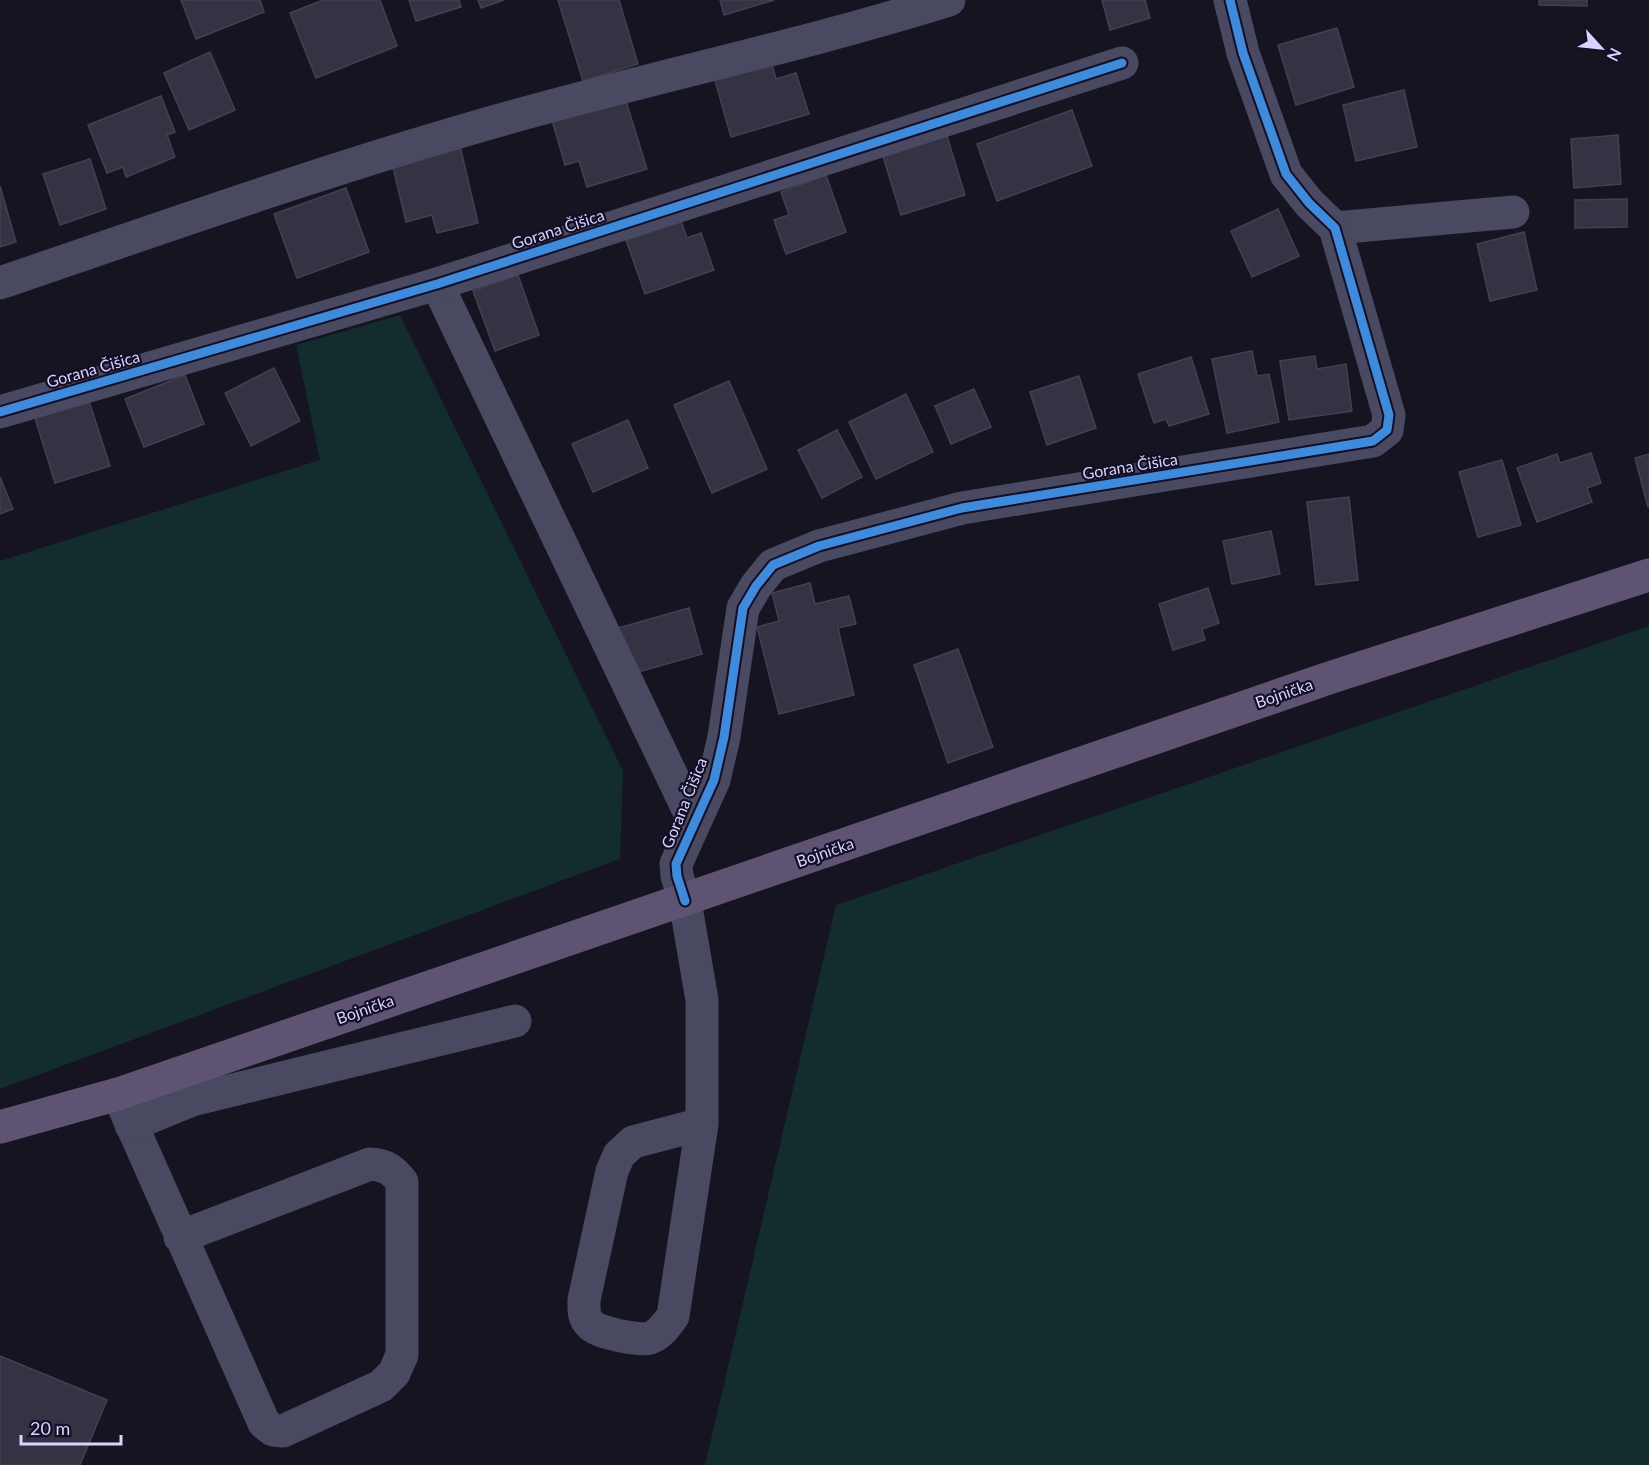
<svg xmlns="http://www.w3.org/2000/svg" width="1649" height="1465" viewBox="0 0 1649 1465" font-family="Lato,sans-serif">
<style>
.green{fill:#132c2d}
.building{fill:#343243;stroke:#433f54;stroke-width:1.5}
.lines{fill:none;stroke-linecap:round;stroke-linejoin:round}
.minor{stroke:#4a4962;stroke-width:33}
.major{stroke:#5e5373;stroke-width:33}
.cycleway-casing{stroke:#130f26;stroke-width:13}
.cycleway{stroke:#408adc;stroke-width:9}
.labels{text-anchor:middle;stroke-width:4.5;stroke-linejoin:round;paint-order:stroke}
.street-label{font-size:16px;fill:#d9d4ff;stroke:#130f26}
</style>
<rect width="100%" height="100%" fill="#161421"/>
<g class="green">
<path d="M 400,315 L 623,771 L 620,859 L 0,1089 L 0,561 L 320,460 L 296,345 Z"/>
<path d="M 1649,626 L 1649,1465 L 705,1465 L 836,905 Z"/>
</g>
<g class="building">
<path d="M 181,0 L 260,0 L 264,12 L 196,39 Z"/>
<path d="M 323,0 L 380,0 L 397,46 L 316,78 L 290,13 Z"/>
<path d="M 409,0 L 459,0 L 461,7 L 416,21 Z"/>
<path d="M 478,0 L 504,0 L 481,8 Z"/>
<path d="M 558,0 L 619,0 L 638,64 L 583,81 Z"/>
<path d="M 720,0 L 774,0 L 724,15 Z"/>
<path d="M 1102,0 L 1145,0 L 1150,18 L 1110,30 Z"/>
<path d="M 1539,0 L 1587,0 L 1587,6 L 1539,5 Z"/>
<path d="M 1337,28 L 1354,87 L 1296,105 L 1278,45 Z"/>
<path d="M 210,52 L 235,110 L 189,130 L 164,73 Z"/>
<path d="M 771,60 L 776,79 L 796,73 L 809,114 L 731,137 L 714,77 Z"/>
<path d="M 1404,90 L 1417,147 L 1356,161 L 1343,105 Z"/>
<path d="M 161,96 L 175,132 L 167,135 L 175,157 L 126,177 L 123,167 L 107,173 L 88,125 Z"/>
<path d="M 625,98 L 647,169 L 587,187 L 579,161 L 565,165 L 552,120 Z"/>
<path d="M 1072,110 L 1092,166 L 997,201 L 977,144 Z"/>
<path d="M 946,133 L 965,195 L 901,215 L 882,153 Z"/>
<path d="M 1618,135 L 1621,184 L 1574,188 L 1571,139 Z"/>
<path d="M 460,146 L 478,223 L 437,233 L 432,215 L 406,222 L 392,163 Z"/>
<path d="M 90,159 L 106,209 L 60,225 L 43,174 Z"/>
<path d="M 826,175 L 846,232 L 786,254 L 774,220 L 789,215 L 781,192 Z"/>
<path d="M 0,186 L 16,242 L 0,247 Z"/>
<path d="M 346,188 L 369,252 L 297,278 L 274,214 Z"/>
<path d="M 1627,199 L 1627,227 L 1575,228 L 1575,200 Z"/>
<path d="M 1278,209 L 1299,256 L 1252,277 L 1231,231 Z"/>
<path d="M 681,221 L 687,238 L 701,233 L 714,270 L 645,294 L 626,240 Z"/>
<path d="M 1524,232 L 1537,290 L 1490,301 L 1477,244 Z"/>
<path d="M 518,275 L 539,335 L 495,351 L 473,291 Z"/>
<path d="M 1252,351 L 1257,376 L 1269,374 L 1279,422 L 1227,433 L 1212,359 Z"/>
<path d="M 1315,356 L 1317,369 L 1346,364 L 1352,411 L 1289,420 L 1280,361 Z"/>
<path d="M 1191,357 L 1209,414 L 1169,426 L 1166,419 L 1154,423 L 1138,374 Z"/>
<path d="M 274,368 L 300,421 L 251,446 L 225,393 Z"/>
<path d="M 185,375 L 204,424 L 144,447 L 125,399 Z"/>
<path d="M 1079,376 L 1096,428 L 1047,445 L 1030,392 Z"/>
<path d="M 729,381 L 767,469 L 712,493 L 674,405 Z"/>
<path d="M 974,389 L 991,427 L 951,444 L 935,406 Z"/>
<path d="M 906,394 L 933,452 L 876,479 L 849,422 Z"/>
<path d="M 88,398 L 110,466 L 55,483 L 34,415 Z"/>
<path d="M 628,420 L 648,468 L 593,492 L 572,444 Z"/>
<path d="M 837,430 L 862,477 L 822,498 L 798,450 Z"/>
<path d="M 1591,453 L 1601,483 L 1587,488 L 1592,502 L 1537,522 L 1517,468 L 1557,454 L 1560,463 Z"/>
<path d="M 1649,454 L 1649,507 L 1648,507 L 1635,458 Z"/>
<path d="M 1502,460 L 1521,525 L 1478,537 L 1459,472 Z"/>
<path d="M 0,477 L 13,509 L 0,514 Z"/>
<path d="M 1349,497 L 1358,580 L 1316,585 L 1307,502 Z"/>
<path d="M 1271,531 L 1280,574 L 1232,584 L 1223,541 Z"/>
<path d="M 810,583 L 815,604 L 849,596 L 856,624 L 838,628 L 854,695 L 779,714 L 757,627 L 779,621 L 772,593 Z"/>
<path d="M 1208,588 L 1219,623 L 1202,629 L 1205,640 L 1173,650 L 1159,604 Z"/>
<path d="M 689,608 L 702,654 L 631,674 L 618,628 Z"/>
<path d="M 958,649 L 993,747 L 948,763 L 914,665 Z"/>
<path d="M 0,1356 L 107,1400 L 80,1465 L 0,1465 Z"/>
</g>
<g class="lines">
<g class="minor">
<path d="M 1335,228 L 1513,212"/>
<path d="M 0,283 C 170,225 339,165 511,117 C 657,76 805,45 949,0"/>
<path d="M 437,284 L 694,822"/>
<path d="M 0,412 L 437,284 L 1122,63"/>
<path d="M 118,1094 L 264,1423 L 273,1430 L 283,1431 L 381,1386 L 394,1373 L 402,1355 L 402,1182 C 393,1170 386,1165 370,1164 L 180,1237"/>
<path d="M 702,1124 L 633,1142 L 619,1155 L 612,1171 L 584,1300 C 584,1310 583,1318 591,1325 C 598,1333 639,1341 650,1338 C 661,1334 666,1325 673,1316 L 702,1124 L 702,1000 L 685,901 L 677,876 L 676,864 L 714,780 L 724,737 L 743,608 L 756,586 L 773,565 L 819,546 L 962,508 L 1373,441 L 1387,430 L 1389,415 L 1335,228 L 1309,203 L 1286,174 L 1243,53 L 1230,0"/>
<path d="M 131,1125 L 192,1100 L 515,1021"/>
</g>
<path class="major" d="M 0,1127 L 118,1094 L 1332,677 L 1649,575"/>
<defs>
<g id="cycleway">
<path d="M 0,412 L 437,284 L 1122,63"/>
<path d="M 685,901 L 677,876 L 676,864 L 714,780 L 724,737 L 743,608 L 756,586 L 773,565 L 819,546 L 962,508 L 1373,441 L 1387,430 L 1389,415 L 1335,228 L 1309,203 L 1286,174 L 1243,53 L 1230,0"/>
</g>
</defs>
<use href="#cycleway" class="cycleway-casing"/>
<use href="#cycleway" class="cycleway"/>
</g>
<g class="labels">
<g class="street-label">
<text transform="translate(558 229) rotate(-18)" y="6">Gorana Čišica</text>
<text transform="translate(93 369) rotate(-16)" y="6">Gorana Čišica</text>
<text transform="translate(1130 466) rotate(-9)" y="6">Gorana Čišica</text>
<text transform="translate(1284 693) rotate(-19)" y="6">Bojnička</text>
<text transform="translate(684 803) rotate(-68)" y="6">Gorana Čišica</text>
<text transform="translate(825 852) rotate(-19)" y="6">Bojnička</text>
<text transform="translate(365 1009) rotate(-19)" y="6">Bojnička</text>
</g>
</g>
<g transform="translate(1601 48) rotate(117)" stroke="#130f26" stroke-width="4.5" paint-order="stroke">
<path d="M0-4.5L10 22L0 15L-10 22Z" fill="#d9d4ff"/>
<text y="-9" font-size="16" font-weight="bold" text-anchor="middle" fill="#d9d4ff">N</text>
</g>
<path d="M21 1435v9h100v-9" fill="none" stroke="#d9d4ff" stroke-width="3"/>
<text x="30" y="1435" font-size="18" fill="#d9d4ff" stroke="#130f26" stroke-width="4.5" paint-order="stroke">20 m</text>
</svg>
